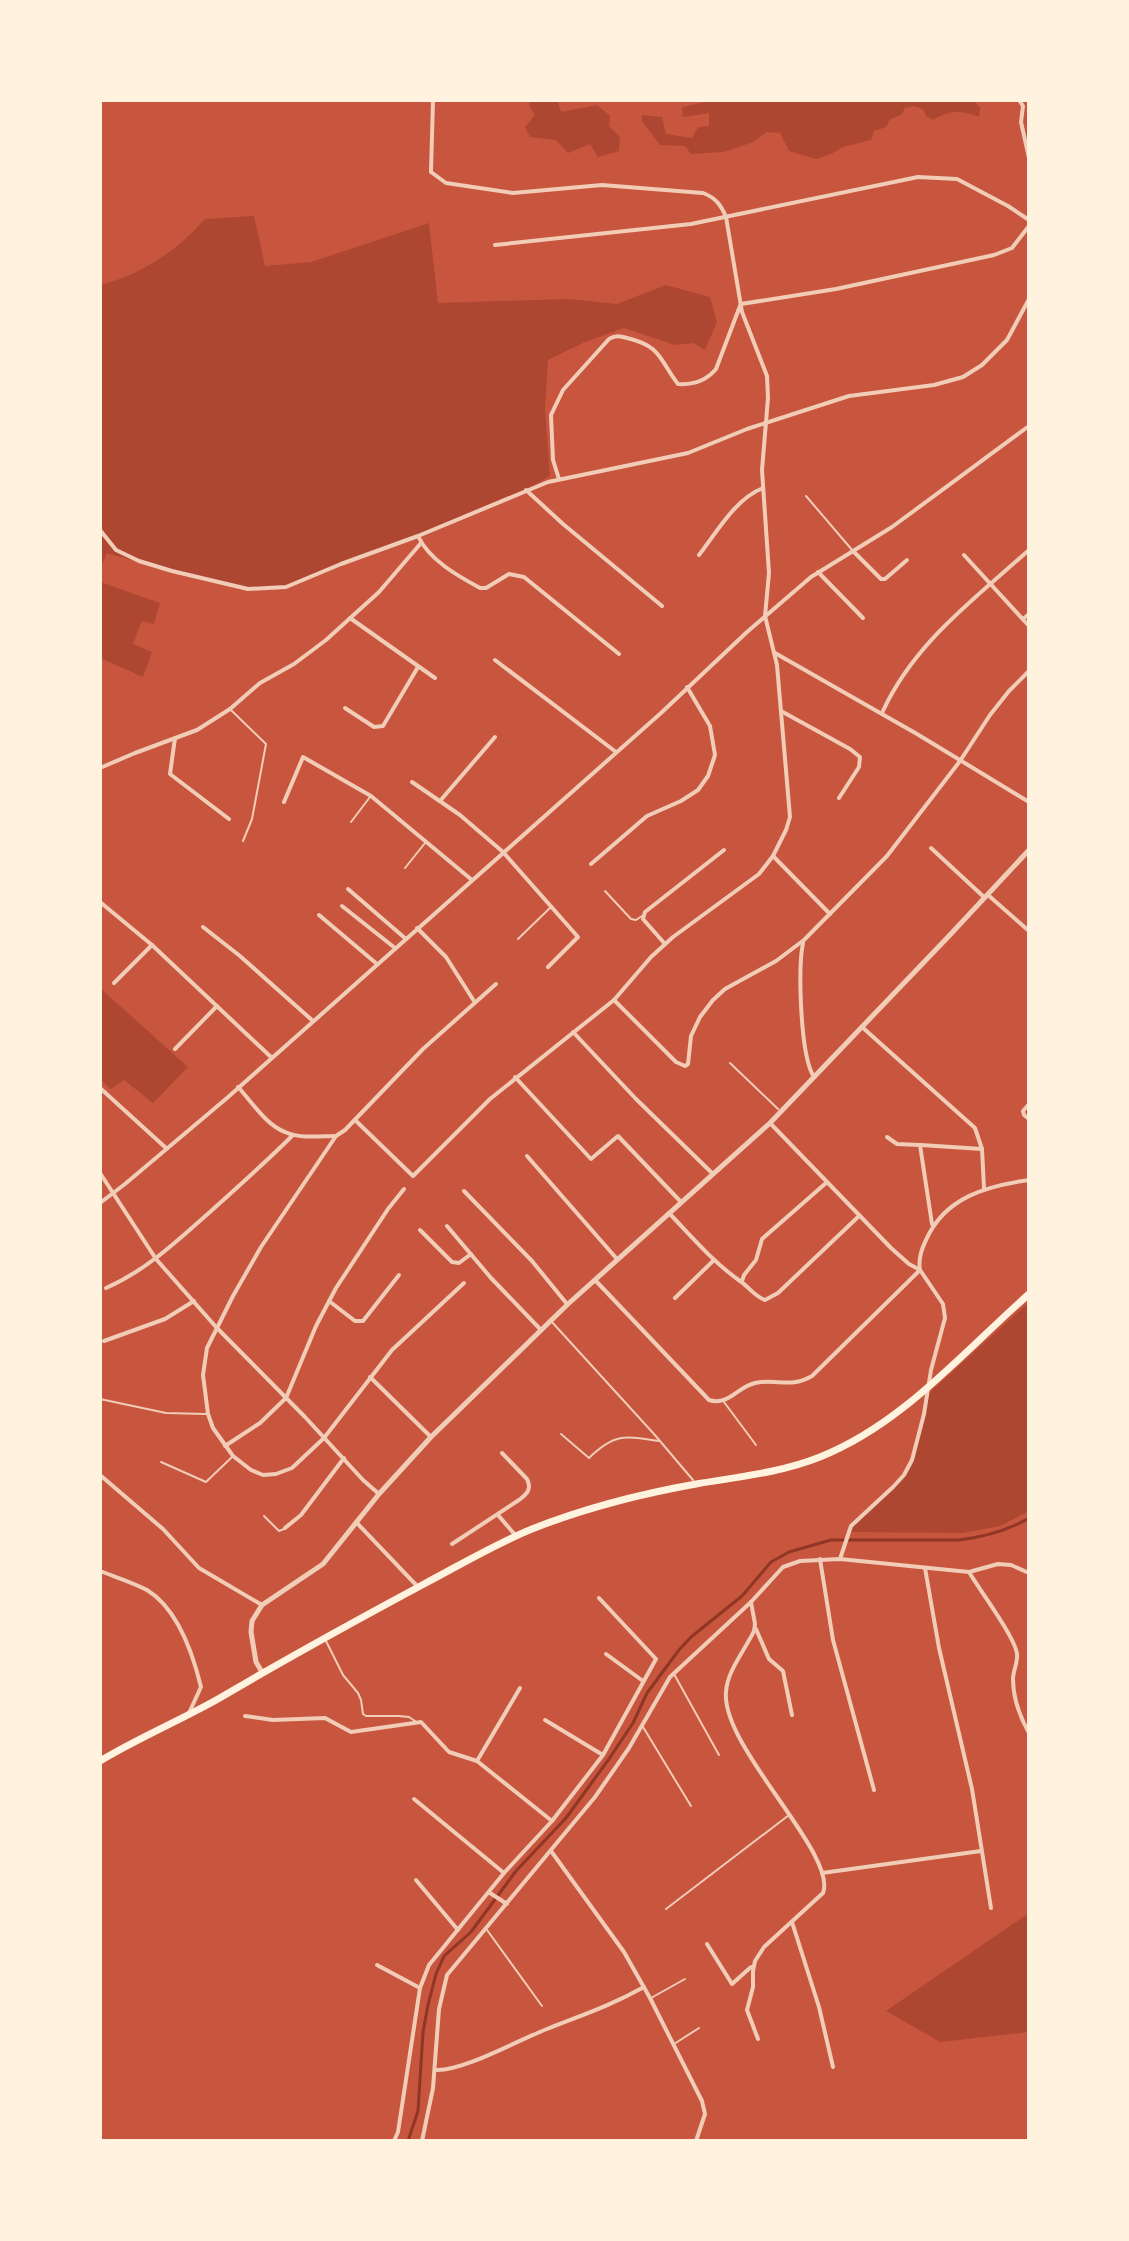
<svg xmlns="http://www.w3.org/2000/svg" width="1129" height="2241" viewBox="0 0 1129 2241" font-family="Rubik,sans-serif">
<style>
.green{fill:#ae4732}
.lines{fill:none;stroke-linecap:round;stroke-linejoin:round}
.stream{stroke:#8f3625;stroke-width:3}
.service{stroke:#f1ccb7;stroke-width:2}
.minor{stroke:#f1ccb7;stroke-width:4}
.tertiary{stroke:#f1ccb7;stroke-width:5}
.primary{stroke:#fff3e0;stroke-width:7}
</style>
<rect width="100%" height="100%" fill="#c8553d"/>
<g class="green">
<path d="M 530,100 L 557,100 L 561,112 L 597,105 L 610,116 L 609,126 L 620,137 L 619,151 L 598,157 L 590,144 L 568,153 L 556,140 L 530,137 L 525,127 L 535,115 L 529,106 Z"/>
<path d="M 715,100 L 972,100 L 980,107 L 979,117 C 961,110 950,110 933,120 L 926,116 L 923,109 L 913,106 L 905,108 L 901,115 L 890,119 L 886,127 L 874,131 L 871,140 L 843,147 L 831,154 L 816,159 L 789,151 L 780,133 L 767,132 L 753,142 L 724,152 L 691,154 L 685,146 L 660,145 L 642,121 L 642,115 L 662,117 L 666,134 L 692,138 L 698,127 L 709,126 L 709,113 L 683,117 L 682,107 Z"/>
<path d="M 254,216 L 265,266 L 311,262 L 429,223 L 438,303 L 568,299 L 617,304 L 666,285 L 710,297 L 717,322 L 705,350 L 693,343 L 675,345 L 624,328 L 585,342 L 548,360 L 545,408 L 550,476 L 526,490 L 418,536 L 286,587 C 229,595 162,568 107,553 L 100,568 L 100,285 C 141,275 178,250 205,219 Z"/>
<path d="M 100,582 L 160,603 L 154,624 L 142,621 L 133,644 L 152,652 L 143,677 L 100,658 Z"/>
<path d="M 100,988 L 188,1067 L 153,1103 L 124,1080 L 111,1089 L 100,1079 Z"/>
<path d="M 1029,1302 L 1029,1511 L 1000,1526 L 963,1533 L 848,1532 L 904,1475 L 912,1460 L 929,1393 Z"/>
<path d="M 1029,1913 L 1029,2032 L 940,2042 L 886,2011 Z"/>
</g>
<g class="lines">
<path class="stream" d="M 408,2141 L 418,2111 L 423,2032 L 428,2005 L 436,1974 L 444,1956 L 471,1932 L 516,1871 L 566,1818 L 609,1759 L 633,1723 L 647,1693 L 679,1650 L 691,1637 L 742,1596 L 771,1562 L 789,1552 L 831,1540 L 959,1540 C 984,1537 1007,1531 1029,1518"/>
<g class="service">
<path d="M 806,496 L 853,551"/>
<path d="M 231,710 L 266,744 L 252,819 L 243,841"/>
<path d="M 351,822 L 370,797"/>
<path d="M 405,868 L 425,843"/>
<path d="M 605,891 L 631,919 L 636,920 L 642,916"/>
<path d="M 518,939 L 551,907"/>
<path d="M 730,1063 L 778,1109"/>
<path d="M 551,1321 L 654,1434 L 693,1480"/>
<path d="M 100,1399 L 166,1413 L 206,1414"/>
<path d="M 724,1402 L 756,1445"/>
<path d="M 561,1434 L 589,1458 C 615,1433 624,1436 659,1441"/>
<path d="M 161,1462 L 206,1482 L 232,1457"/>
<path d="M 264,1516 L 279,1531 L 284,1529"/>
<path d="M 326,1641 L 343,1675 L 358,1693 L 361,1700 L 363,1714 L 366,1716 L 399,1716 L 409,1717 L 415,1721"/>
<path d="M 674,1674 L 719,1755"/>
<path d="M 643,1727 L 691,1806"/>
<path d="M 666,1909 L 789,1815"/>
<path d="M 487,1930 L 542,2006"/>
<path d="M 651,1998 L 685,1979"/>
<path d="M 674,2044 L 699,2028"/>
</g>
<g class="minor">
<path d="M 1019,100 L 1023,106 L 1021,122 L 1029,158"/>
<path d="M 495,245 L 691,224 L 918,177 L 957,179 L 1008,206 L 1029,220"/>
<path d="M 741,304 L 836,289 L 994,255 L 1012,248 L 1029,226"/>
<path d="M 559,479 L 553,460 L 551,415 L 563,390 L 609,339 C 616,335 620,336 627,338 C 661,346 659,359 678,384 C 693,385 706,381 716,369 L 740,306"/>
<path d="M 526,490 L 563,524 L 662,606"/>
<path d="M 100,530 L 116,550 L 139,561 L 172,571 L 248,589 L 286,587 L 341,564 L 418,536 L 548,482 L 688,453 L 747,429 L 849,396 L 934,385 L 963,377 L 982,365 L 1007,340 L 1029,299"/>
<path d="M 418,536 C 429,560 458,576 480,588 L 486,588 L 509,574 L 524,577 L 619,654"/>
<path d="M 853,551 L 881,579 L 885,579 L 907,560"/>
<path d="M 699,555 C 717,532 735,499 763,488"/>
<path d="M 964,555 L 1029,626"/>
<path d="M 818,572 L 863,618"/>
<path d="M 350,618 L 435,678"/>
<path d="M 1023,619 L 1029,614"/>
<path d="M 775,653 L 917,734 L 1029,802"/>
<path d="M 495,660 L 616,752"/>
<path d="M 345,708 L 374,727 L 383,726 L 418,667"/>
<path d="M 781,711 L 850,749 L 860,757 L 859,767 L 839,798"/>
<path d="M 882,713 C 913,644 974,599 1029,550"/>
<path d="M 175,738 L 170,774 L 229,819"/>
<path d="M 100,768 L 135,753 L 197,730 L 230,709 L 260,683 L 294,664 L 326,640 L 379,592 L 421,543"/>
<path d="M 412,782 L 460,815 L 503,852 L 578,937 L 548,967"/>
<path d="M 440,801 L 495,737"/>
<path d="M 284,802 L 303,757 L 371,796 L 472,880"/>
<path d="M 931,848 L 985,898"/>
<path d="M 773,856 L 830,914"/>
<path d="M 591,864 L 647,816 L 681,801 L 698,790 L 708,776 L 715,755 L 710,726 L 687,687"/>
<path d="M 348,889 L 406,939"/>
<path d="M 988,895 L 1029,931"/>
<path d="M 100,902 L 152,945 L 272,1058"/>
<path d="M 342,906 L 395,948"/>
<path d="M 319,915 L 377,964"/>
<path d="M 203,927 L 240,956 L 313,1021"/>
<path d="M 417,928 L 446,957 L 474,1001"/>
<path d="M 803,943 C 798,968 800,1056 814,1077"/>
<path d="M 665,944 L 643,919 L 645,912 L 724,850"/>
<path d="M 114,983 L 152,945"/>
<path d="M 614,1000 L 676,1062 L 685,1066 L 688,1064 L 691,1036 L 700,1017 L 713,1000 L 725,989 L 776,961 L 804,940 L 887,856 L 960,761 L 990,715 L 1009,691 L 1029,671"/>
<path d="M 862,1027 L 975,1128 L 982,1149 L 984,1188"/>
<path d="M 573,1032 L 636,1099 L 713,1174"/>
<path d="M 175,1049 L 217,1006"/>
<path d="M 515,1077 L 591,1159 L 618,1136 L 681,1202"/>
<path d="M 238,1087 C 252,1102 266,1125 285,1132 C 300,1139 321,1136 336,1136"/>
<path d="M 100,1088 L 166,1148"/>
<path d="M 1029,1104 L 1023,1111 L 1024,1115 L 1029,1119"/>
<path d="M 355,1120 L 413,1176 L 490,1099 L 614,1000 L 651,957 L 673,937 L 759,874 L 773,856 L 786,830 L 790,817 L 777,665 L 765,616 L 769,573 L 762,470 L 768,398 L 767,376 L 742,312 L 726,217 C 721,205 716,198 703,193 L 602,185 L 513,193 L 446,183 L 431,172 L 433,100"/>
<path d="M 770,1123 L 891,1248 L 909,1264 L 920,1270 L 943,1304 L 945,1318 L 931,1370 L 924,1414 L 912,1460 L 904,1475 L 893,1487 L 851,1526 L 840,1559"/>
<path d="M 887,1137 L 897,1144 L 920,1145 L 932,1224"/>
<path d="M 921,1145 L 982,1149"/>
<path d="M 527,1156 L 617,1259"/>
<path d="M 100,1173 L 156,1259 L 216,1327 L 305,1417 L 363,1480 L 379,1494"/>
<path d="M 464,1191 L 532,1261 L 567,1304"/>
<path d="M 100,1203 L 125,1184 L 227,1098 L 661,713 L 747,632 L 811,577 L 892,527 L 1029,426"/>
<path d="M 669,1213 C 692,1237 713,1262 740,1281 C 749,1287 754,1296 765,1300 L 778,1293 L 859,1216"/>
<path d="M 447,1226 L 491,1278 L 541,1330"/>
<path d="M 420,1230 L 452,1262 L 459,1263 L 471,1254"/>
<path d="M 595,1280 L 709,1400 C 729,1406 737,1387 755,1383 C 777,1378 790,1389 812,1376 L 920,1270 C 918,1259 921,1250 926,1240 C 945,1197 987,1186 1029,1180"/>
<path d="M 742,1281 L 744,1275 L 756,1260 L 762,1239 L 826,1183"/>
<path d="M 464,1283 L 392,1350 L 324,1438 L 292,1468 L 276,1474 L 263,1475 L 251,1470 L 233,1456 L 213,1428 L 208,1414 L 203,1375 L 207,1348 L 233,1296 L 261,1247 L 336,1136 L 345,1130 L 423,1049 L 496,984"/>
<path d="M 106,1288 C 147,1270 178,1240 211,1211 C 239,1186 267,1161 293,1135"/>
<path d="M 675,1298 L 713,1261"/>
<path d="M 329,1301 L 355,1321 L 363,1321 L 399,1275"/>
<path d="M 104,1341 L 165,1319 L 194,1301"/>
<path d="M 370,1377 L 431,1437"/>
<path d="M 225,1446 L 260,1423 L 286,1398 L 316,1326 L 336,1288 L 388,1209 L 404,1189"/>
<path d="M 100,1475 L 163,1529 L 199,1568 L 262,1605"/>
<path d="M 498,1515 L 516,1536"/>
<path d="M 356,1522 L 418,1587"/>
<path d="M 285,1528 L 301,1515 L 344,1458"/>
<path d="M 452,1544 L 519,1500 C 527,1494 532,1489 527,1479 L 502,1453"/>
<path d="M 820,1559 L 833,1640 L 874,1790"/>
<path d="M 925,1568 L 939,1648 L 972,1789 L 991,1908"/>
<path d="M 100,1571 C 115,1577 132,1582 147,1590 C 178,1609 193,1654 201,1687 L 189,1713"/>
<path d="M 969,1572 C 979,1589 1015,1637 1017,1654 C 1018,1662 1013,1671 1013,1679 C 1013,1698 1020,1717 1029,1733"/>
<path d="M 751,1602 L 755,1624 L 754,1631 C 745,1650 727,1671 726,1692 C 721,1747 838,1854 823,1893 L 764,1947 L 755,1961 L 753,1971 L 753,1987 L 747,2010 L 758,2039"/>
<path d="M 756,1629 L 769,1659 L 783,1671 L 792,1715"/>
<path d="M 606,1654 L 643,1681"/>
<path d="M 245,1716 L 273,1720 L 325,1718 L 351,1732 L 421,1722 L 449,1752 L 477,1761 L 552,1821"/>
<path d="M 545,1720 L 603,1755"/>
<path d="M 477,1761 L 520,1688"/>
<path d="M 414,1799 L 504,1873"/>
<path d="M 551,1851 L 624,1952 L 650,1998 L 702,2101 L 705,2114 L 696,2141"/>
<path d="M 822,1873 L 981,1851"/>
<path d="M 416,1880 L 458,1930"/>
<path d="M 490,1893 L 507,1904"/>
<path d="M 792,1922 L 819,2007 L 833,2067"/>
<path d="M 707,1944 L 732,1984 L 751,1967"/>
<path d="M 377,1965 L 420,1988"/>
<path d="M 436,2070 C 464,2071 518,2040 547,2029 C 582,2015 610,2006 644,1987"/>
<path d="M 394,2141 L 398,2132 L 420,1988 L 429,1965 L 504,1873 L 552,1821 L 603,1755 L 656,1659 L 599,1598"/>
<path d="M 422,2141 L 433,2088 L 439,2009 L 447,1975 L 595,1797 L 629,1748 L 670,1677 L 751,1602 L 783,1567 L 800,1561 L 840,1559 L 969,1572 L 998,1564 L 1011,1565 L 1029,1573"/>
</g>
<path class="tertiary" d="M 262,1672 L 256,1662 L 251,1632 L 252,1621 L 262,1605 L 323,1564 L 379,1494 L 431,1437 L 568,1304 L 770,1123 L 948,937 L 1029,850"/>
<path class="primary" d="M 100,1761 C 138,1738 179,1721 218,1699 C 286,1659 355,1621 424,1584 C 460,1565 495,1544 532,1529 C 585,1508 640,1494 696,1484 C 737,1477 780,1473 820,1457 C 903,1424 964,1351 1029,1294"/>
</g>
<rect width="1129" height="2241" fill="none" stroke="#fff3e0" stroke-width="204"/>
</svg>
